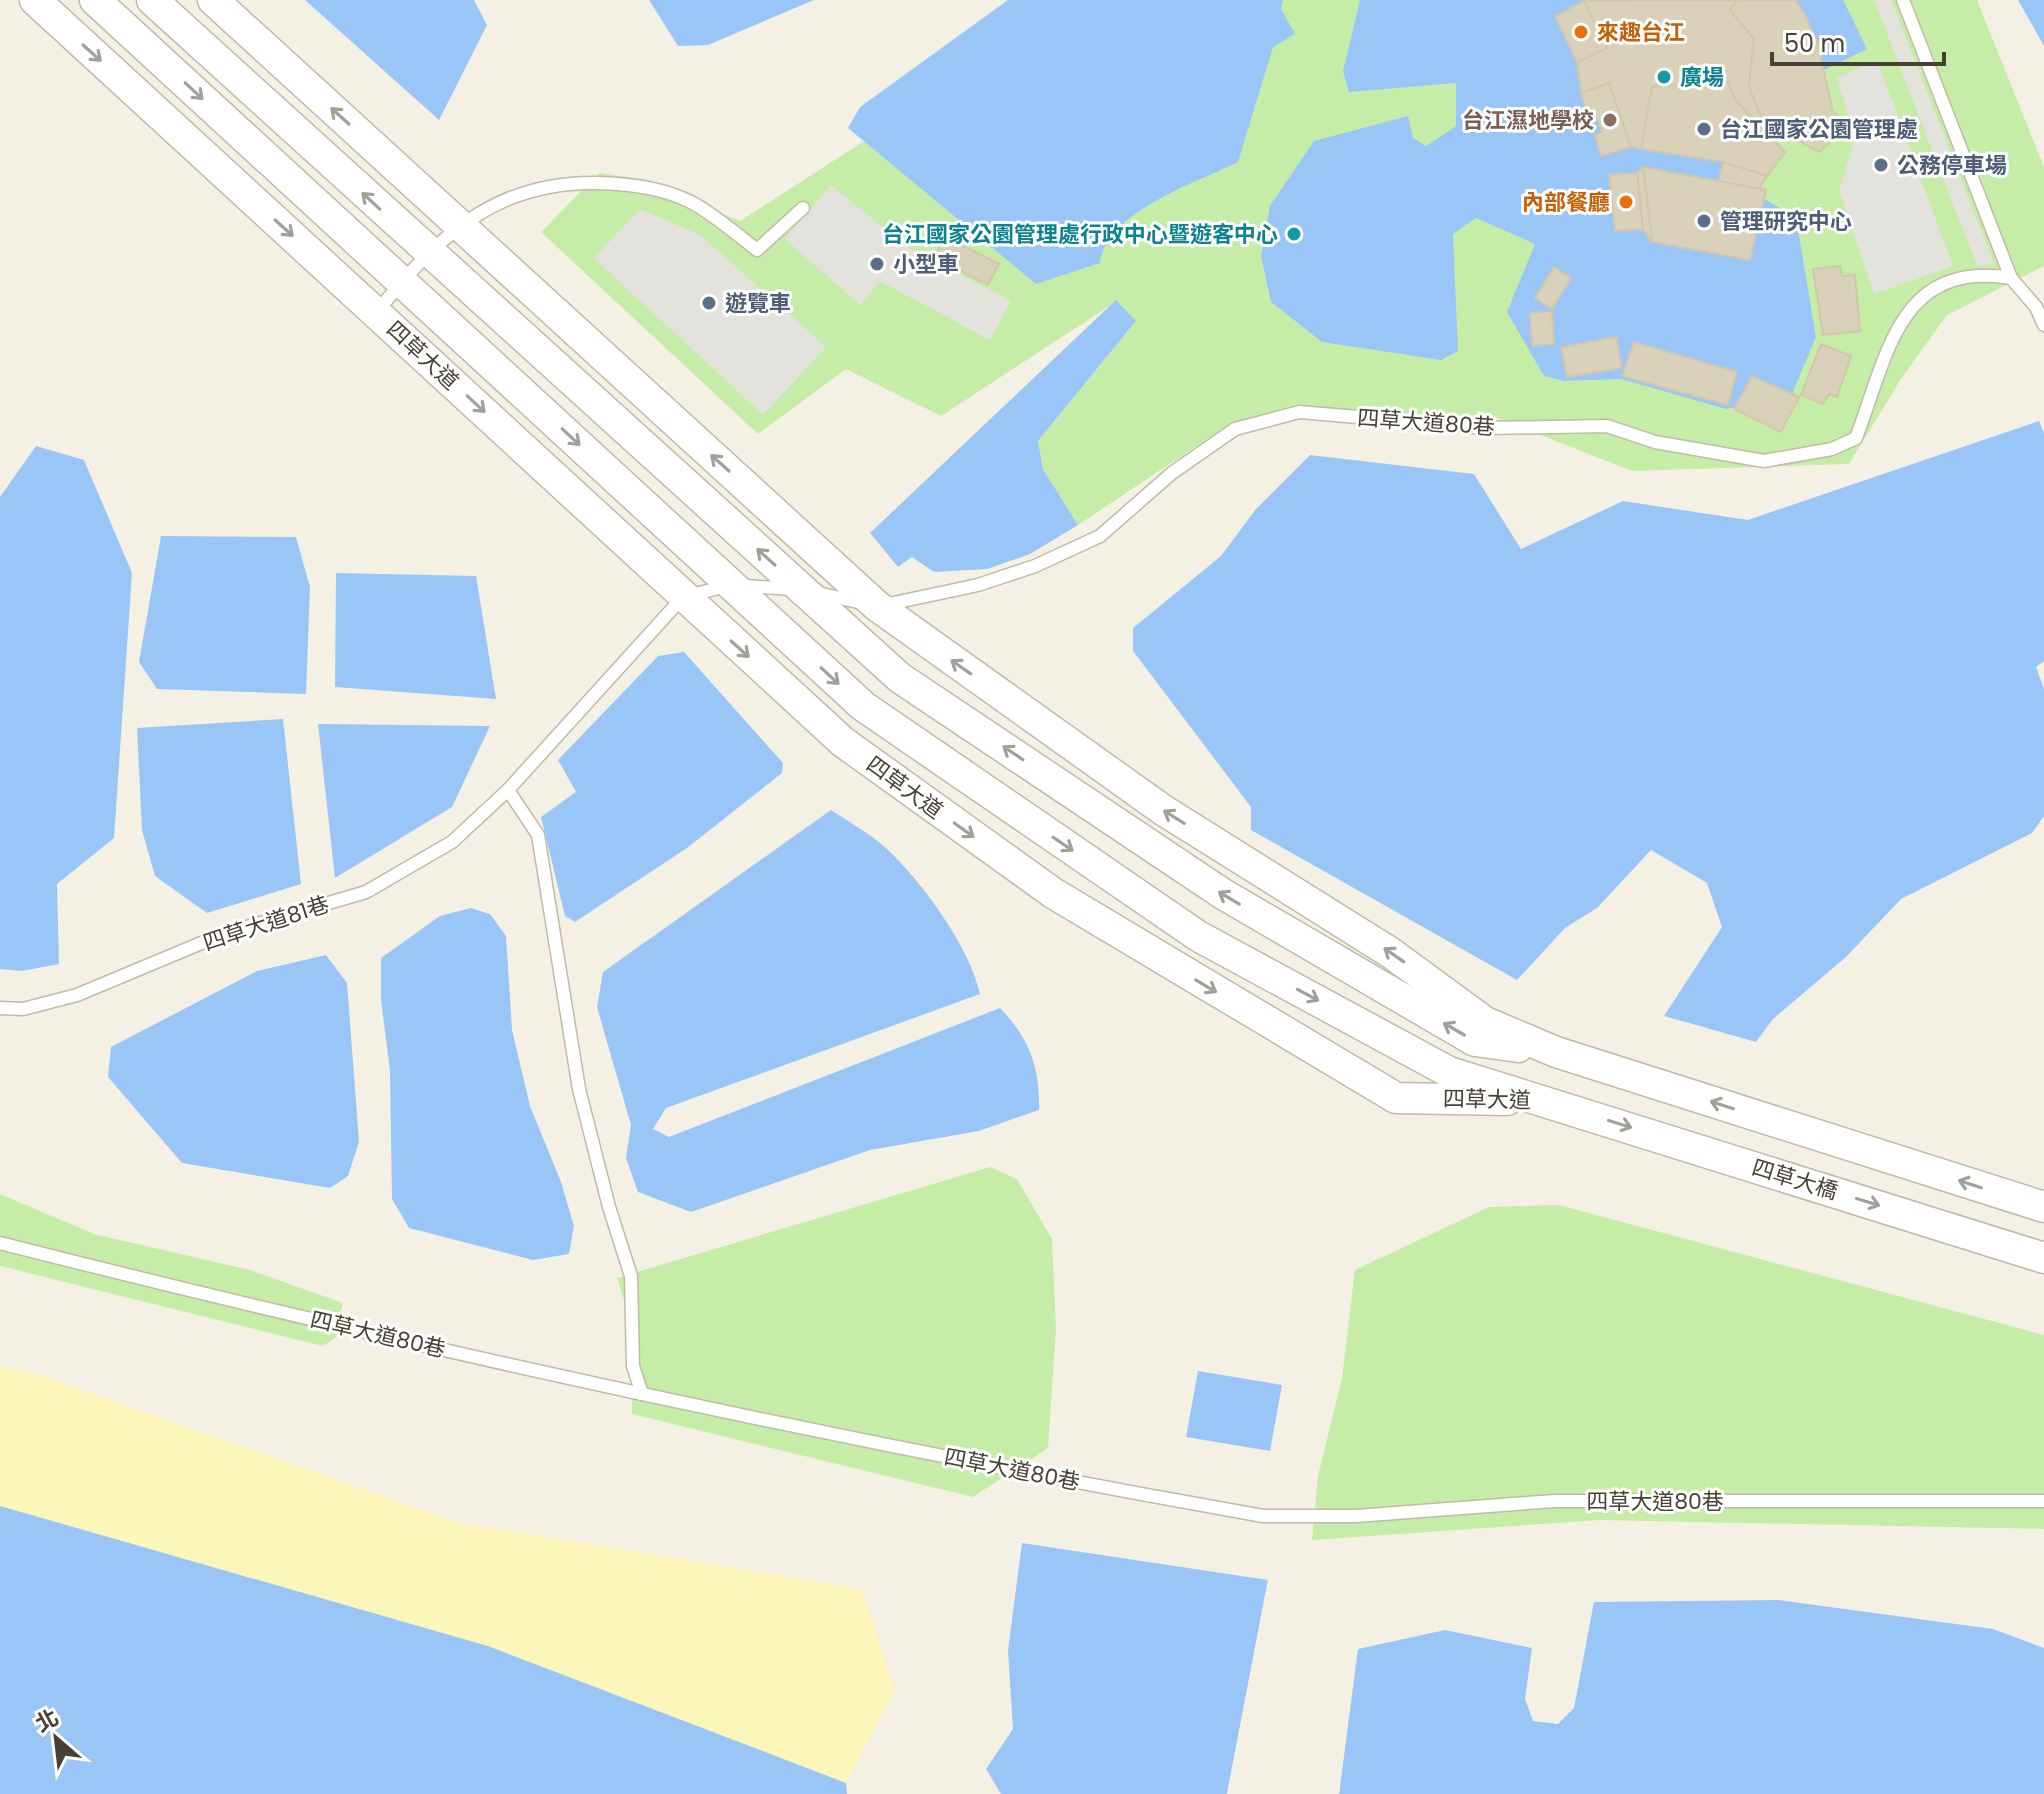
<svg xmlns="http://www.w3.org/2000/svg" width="2044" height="1794" viewBox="0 0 2044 1794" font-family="Poppins,'Noto Sans TC',sans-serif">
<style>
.green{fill:#c6eda8}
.sand{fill:#fdf6bb}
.parking{fill:#e4e2dd}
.water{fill:#9ac6f7}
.pier{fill:#f4f1e4}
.building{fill:#dad1bb;stroke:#d2c7ab;stroke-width:2}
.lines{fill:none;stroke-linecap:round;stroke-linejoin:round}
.service-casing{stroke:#c0baa6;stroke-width:15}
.tertiary-casing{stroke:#c0baa6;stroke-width:33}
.service{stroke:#fff;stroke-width:12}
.tertiary{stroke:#fff;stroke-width:30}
.oneway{stroke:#a3a099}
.food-dot{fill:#e8710a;stroke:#fff;stroke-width:3}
.culture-dot{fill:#0f9aa8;stroke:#fff;stroke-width:3}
.education-dot{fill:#8d6e63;stroke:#fff;stroke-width:3}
.service-dot{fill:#5c6f8a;stroke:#fff;stroke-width:3}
.labels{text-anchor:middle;stroke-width:6;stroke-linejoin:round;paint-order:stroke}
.food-label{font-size:22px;font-weight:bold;fill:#c56008;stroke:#fff;text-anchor:start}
.culture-label{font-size:22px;font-weight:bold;fill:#0d838f;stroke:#fff;text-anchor:start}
.education-label{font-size:22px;font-weight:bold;fill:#785e54;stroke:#fff;text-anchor:end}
.service-label{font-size:22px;font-weight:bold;fill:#4e5e75;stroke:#fff;text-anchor:start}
.street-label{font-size:22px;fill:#474133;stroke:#fff}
</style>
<rect width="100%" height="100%" fill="#f4f1e4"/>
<g class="green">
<path d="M 1084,0 L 1977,0 L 2044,167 L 2044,266 L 1947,315 L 1901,379 L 1849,464 L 1632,471 L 1477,410 L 1480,421 L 1295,405 L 1231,423 L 1078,525 L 1043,469 L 1038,441 L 1136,321 L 1117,301 L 941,416 L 846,369 L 758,434 L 541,232 L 599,173 L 641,179 L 740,221 Z"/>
<path d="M 990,1167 L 1017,1179 L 1052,1239 L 1056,1329 L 1048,1448 L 973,1497 L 632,1414 L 631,1322 L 617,1278 Z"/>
<path d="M 0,1194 L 94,1234 L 250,1270 L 343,1303 L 335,1338 L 323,1346 L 0,1266 Z"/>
<path d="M 1559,1205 L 2044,1335 L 2044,1529 L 1600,1520 L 1312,1540 L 1318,1476 L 1342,1378 L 1355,1270 L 1489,1207 Z"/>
</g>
<path class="sand" d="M 0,1366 L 40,1375 L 456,1522 L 862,1589 L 895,1691 L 846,1783 L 0,1513 Z"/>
<g class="parking">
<path d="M 1874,0 L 1891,0 L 1994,264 L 1977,266 Z"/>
<path d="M 1877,60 L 1953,266 L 1874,294 L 1839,190 L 1855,139 L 1837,78 Z"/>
<path d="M 831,185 L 907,247 L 1011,301 L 990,340 L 880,281 L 860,305 L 785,239 Z"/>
<path d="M 640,209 L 700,235 L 826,347 L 763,415 L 594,258 Z"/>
</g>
<g class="water">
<path d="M 305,0 L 474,0 L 487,25 L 439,120 Z"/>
<path d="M 649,0 L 814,0 L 708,45 L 678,46 Z"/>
<path d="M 1008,0 L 1283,0 L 1281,9 L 1295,34 L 1273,47 L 1238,162 C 1196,183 1107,211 1100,263 L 1036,284 L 848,128 L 860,107 Z"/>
<path d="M 1360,0 L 1843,0 L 1867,49 L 1824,70 L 1833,112 L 1849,124 L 1819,152 L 1775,128 L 1767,133 L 1785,152 L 1759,188 L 1766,190 L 1764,199 L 1796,217 L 1816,337 L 1792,394 L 1726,409 L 1621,379 L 1564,381 L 1544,376 L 1507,312 L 1535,244 L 1476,218 L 1453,234 L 1458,351 L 1441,360 L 1322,342 L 1271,302 L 1261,256 L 1270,206 L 1314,141 L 1408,116 L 1413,138 L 1426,146 L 1456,126 L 1456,83 L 1349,92 L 1343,71 Z"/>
<path d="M 2018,0 L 2044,0 L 2044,46 Z"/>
<path d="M 1116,300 L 1136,321 L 1038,441 L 1043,469 L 1078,525 L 1030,554 L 987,569 L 934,572 L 912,557 L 898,567 L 870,533 Z"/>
<path d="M 2039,421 L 2044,433 L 2044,661 L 2036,667 L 2044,689 L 2044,816 L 2032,833 L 1901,899 L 1846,957 L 1773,1019 L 1756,1042 L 1664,1016 L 1722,927 L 1707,883 L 1651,850 L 1597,908 L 1565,928 L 1517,980 L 1251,830 L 1251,807 L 1133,651 L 1133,628 L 1221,556 L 1256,509 L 1310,455 L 1474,474 L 1521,549 L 1623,501 L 1748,520 Z"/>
<path d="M 36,446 L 84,460 L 132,573 L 114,838 L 57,884 L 59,964 L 22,971 L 0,969 L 0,497 Z"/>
<path d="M 161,536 L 296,537 L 310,587 L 306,694 L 157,689 L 139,662 Z"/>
<path d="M 336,573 L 476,576 L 496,699 L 335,687 Z"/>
<path d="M 684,652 L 783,763 L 782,773 L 687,848 L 575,922 L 565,916 L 541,817 L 576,792 L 558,760 L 658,656 Z"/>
<path d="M 283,719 L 301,884 L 207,913 L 155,876 L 142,830 L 137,728 Z"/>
<path d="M 318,724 L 490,726 L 452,807 L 335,878 Z"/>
<path d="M 831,810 C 849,822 871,834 887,849 C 922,882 970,947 980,994 L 666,1108 L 653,1129 L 669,1137 L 1000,1008 C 1030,1039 1040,1068 1039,1110 L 979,1131 L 870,1150 L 691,1212 L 638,1192 L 626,1158 L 631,1125 L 597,1007 L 603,972 Z"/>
<path d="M 471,908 L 490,914 L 506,936 L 512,1030 L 530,1106 L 561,1182 L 574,1226 L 569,1254 L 533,1260 L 409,1228 L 392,1199 L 390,1071 L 381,1000 L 381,958 L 440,916 Z"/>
<path d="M 326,955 L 347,983 L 359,1142 L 348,1176 L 330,1188 L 182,1163 L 108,1077 L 111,1047 L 257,971 Z"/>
<path d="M 1198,1371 L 1282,1385 L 1270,1451 L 1186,1437 Z"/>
<path d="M 0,1506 L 488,1646 L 846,1783 L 847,1794 L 0,1794 Z"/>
<path d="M 1022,1543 L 1268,1580 L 1227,1794 L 983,1794 L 986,1769 L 1013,1729 L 1008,1650 Z"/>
<path d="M 1778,1600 L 1993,1629 L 2044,1648 L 2044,1794 L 1339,1794 L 1358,1649 L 1445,1630 L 1532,1648 L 1525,1699 L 1533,1721 L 1558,1724 L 1574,1708 L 1594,1602 Z"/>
</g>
<g class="pier">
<path d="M 1022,1543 L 1004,1655 L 1018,1544 Z"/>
<path d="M 1268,1580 L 1272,1581 L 1231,1794 L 1227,1794 Z"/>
<path d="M 1357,1645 L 1339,1794 L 1335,1794 L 1354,1648 Z"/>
<path d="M 987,1759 L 986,1769 L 1001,1794 L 979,1794 L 982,1768 Z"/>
</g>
<g class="building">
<path d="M 1738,0 L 1730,10 L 1754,39 L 1749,87 L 1763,121 L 1758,125 L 1735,100 L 1728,82 L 1652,87 L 1641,149 L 1631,147 L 1609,83 L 1581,93 L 1577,62 L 1607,48 L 1584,1 Z"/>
<path d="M 1738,0 L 1795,0 L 1803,11 L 1817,41 L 1833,112 L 1849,124 L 1819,152 L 1763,121 L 1749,87 L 1754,39 L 1730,10 Z"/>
<path d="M 1584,1 L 1607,48 L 1577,62 L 1555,16 Z"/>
<path d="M 1728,82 L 1735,100 L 1785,152 L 1767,176 L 1723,162 L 1641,149 L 1652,87 Z"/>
<path d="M 1609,83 L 1631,147 L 1601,156 L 1595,135 L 1602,132 L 1597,119 L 1590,122 L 1581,93 Z"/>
<path d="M 1763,121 L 1775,128 L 1766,133 L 1758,125 Z"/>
<path d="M 1723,162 L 1767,176 L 1759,189 L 1718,181 Z"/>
<path d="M 1643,167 L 1766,190 L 1750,260 L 1652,242 Z"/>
<path d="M 1643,167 L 1652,242 L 1643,229 L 1637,173 Z"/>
<path d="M 1637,173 L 1643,229 L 1615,231 L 1609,175 Z"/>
<path d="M 944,236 L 999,264 L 988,285 L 934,258 Z"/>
<path d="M 1840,266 L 1842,276 L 1855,275 L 1860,331 L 1823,335 L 1813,269 Z"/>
<path d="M 1554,267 L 1571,278 L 1552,309 L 1535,298 Z"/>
<path d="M 1552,311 L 1554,344 L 1532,346 L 1530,313 Z"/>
<path d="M 1616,337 L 1622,368 L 1567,377 L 1561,347 Z"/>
<path d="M 1634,342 L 1737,372 L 1728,405 L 1622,376 Z"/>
<path d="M 1821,344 L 1851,356 L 1837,397 L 1829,394 L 1823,404 L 1801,395 Z"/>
<path d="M 1752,376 L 1799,397 L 1781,432 L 1734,409 Z"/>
</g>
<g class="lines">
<defs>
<g id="service">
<path d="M 1903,0 L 2011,278"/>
<path d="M 377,312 C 442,230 505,174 617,184 C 645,186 673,191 698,206 C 719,219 738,235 757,250 L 803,208"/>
<path d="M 818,593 L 862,603"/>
<path d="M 884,605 L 978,585 L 1035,566 L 1100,536 L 1172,473 L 1235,429 L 1299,412 L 1487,428 L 1607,426 L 1655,442 L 1764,461 L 1832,449 L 1856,438 C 1888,354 1899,260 2011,278 L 2036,307 L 2044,325"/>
<path d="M 508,790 L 538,835 L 579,1089 L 609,1207 L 631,1276 L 633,1366 L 642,1394"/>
<path d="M 0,1008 L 23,1009 L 77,995 L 223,934 L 366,892 L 452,842 L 508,790 L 683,597 L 731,585 L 792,589"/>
<path d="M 0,1243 C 417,1349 839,1441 1263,1516 L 1356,1516 L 1554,1501 L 2044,1501"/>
</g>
<g id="tertiary">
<path d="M 35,0 L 843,742 L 1053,893 L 1396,1098 L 1507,1100"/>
<path d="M 95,0 L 863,706 L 1198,936 L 1449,1072 L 2044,1258"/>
<path d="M 152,0 L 900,678 L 1223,894 L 1475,1041 L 1518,1047"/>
<path d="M 213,0 L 877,606 L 1163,810 L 1391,953 L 1485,1022 L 1556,1052 L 2044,1207"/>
</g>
</defs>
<use href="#service" class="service-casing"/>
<use href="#tertiary" class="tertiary-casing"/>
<use href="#service" class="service"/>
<use href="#tertiary" class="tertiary"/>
</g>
<defs><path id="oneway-shaft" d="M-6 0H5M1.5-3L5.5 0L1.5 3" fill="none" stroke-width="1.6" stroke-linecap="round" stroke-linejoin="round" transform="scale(2)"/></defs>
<g class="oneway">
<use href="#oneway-shaft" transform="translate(92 53) rotate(42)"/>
<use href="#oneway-shaft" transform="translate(194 91) rotate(43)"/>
<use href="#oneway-shaft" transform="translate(340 116) rotate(-138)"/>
<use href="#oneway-shaft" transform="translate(371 201) rotate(-137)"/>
<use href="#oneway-shaft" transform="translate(284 228) rotate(42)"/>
<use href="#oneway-shaft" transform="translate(476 404) rotate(43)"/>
<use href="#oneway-shaft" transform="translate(571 437) rotate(43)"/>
<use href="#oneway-shaft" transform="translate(720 463) rotate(-138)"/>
<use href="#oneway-shaft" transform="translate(766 557) rotate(-138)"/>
<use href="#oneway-shaft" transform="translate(740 649) rotate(42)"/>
<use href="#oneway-shaft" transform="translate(961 667) rotate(-145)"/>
<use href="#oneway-shaft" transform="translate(830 676) rotate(43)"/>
<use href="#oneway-shaft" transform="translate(1013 753) rotate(-146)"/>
<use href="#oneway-shaft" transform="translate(1174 817) rotate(-148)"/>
<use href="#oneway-shaft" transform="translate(964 830) rotate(36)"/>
<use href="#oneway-shaft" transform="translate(1063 844) rotate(34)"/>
<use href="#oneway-shaft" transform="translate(1229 898) rotate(-149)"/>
<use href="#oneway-shaft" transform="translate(1394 955) rotate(-145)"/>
<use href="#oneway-shaft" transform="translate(1206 986) rotate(31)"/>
<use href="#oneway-shaft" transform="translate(1308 995) rotate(28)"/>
<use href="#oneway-shaft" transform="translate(1454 1029) rotate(-150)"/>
<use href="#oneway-shaft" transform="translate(1722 1105) rotate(-162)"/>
<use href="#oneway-shaft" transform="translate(1620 1124) rotate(17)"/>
<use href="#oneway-shaft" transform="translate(1970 1184) rotate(-162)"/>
<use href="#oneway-shaft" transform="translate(1868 1202) rotate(17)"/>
</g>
<g class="food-dot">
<circle cx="1581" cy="32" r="8"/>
<circle cx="1626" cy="202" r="8"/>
</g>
<g class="culture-dot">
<circle cx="1664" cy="77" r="8"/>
<circle cx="1294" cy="234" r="8"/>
</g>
<circle class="education-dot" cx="1610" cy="120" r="8"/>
<g class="service-dot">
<circle cx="1704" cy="129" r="8"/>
<circle cx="1881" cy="165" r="8"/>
<circle cx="1704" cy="221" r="8"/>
<circle cx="877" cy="264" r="8"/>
<circle cx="709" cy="303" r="8"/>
</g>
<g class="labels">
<g class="food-label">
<text x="1597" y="40">來趣台江</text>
<text x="1610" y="210" text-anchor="end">內部餐廳</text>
</g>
<g class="culture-label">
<text x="1680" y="85">廣場</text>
<text x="1278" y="242" text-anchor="end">台江國家公園管理處行政中心暨遊客中心</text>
</g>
<g class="education-label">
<text x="1594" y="128">台江濕地學校</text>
</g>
<g class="service-label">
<text x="1720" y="137">台江國家公園管理處</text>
<text x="1897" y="173">公務停車場</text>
<text x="1720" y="229">管理研究中心</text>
<text x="893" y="272">小型車</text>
<text x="725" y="311">遊覽車</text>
</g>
<g class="street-label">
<text transform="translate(423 355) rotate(43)" y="8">四草大道</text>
<text transform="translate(1426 422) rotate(4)" y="8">四草大道80巷</text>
<text transform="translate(905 787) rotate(36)" y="8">四草大道</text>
<text transform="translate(266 923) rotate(-18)" y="8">四草大道81巷</text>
<text transform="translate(1487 1099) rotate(1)" y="8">四草大道</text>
<text transform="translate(1795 1179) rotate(17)" y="8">四草大橋</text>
<text transform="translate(378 1334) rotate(13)" y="8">四草大道80巷</text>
<text transform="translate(1012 1469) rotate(11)" y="8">四草大道80巷</text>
<text x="1655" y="1509">四草大道80巷</text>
</g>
</g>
<g transform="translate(56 1738) rotate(332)" stroke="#ffffff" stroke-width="6" paint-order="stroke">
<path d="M0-6L14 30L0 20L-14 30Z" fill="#474133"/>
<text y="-12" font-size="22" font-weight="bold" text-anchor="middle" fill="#474133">北</text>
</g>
<path d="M1772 52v12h172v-12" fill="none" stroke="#474133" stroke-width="4"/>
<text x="1784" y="52" font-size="24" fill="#474133" stroke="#ffffff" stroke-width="6" paint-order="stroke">50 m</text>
</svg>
